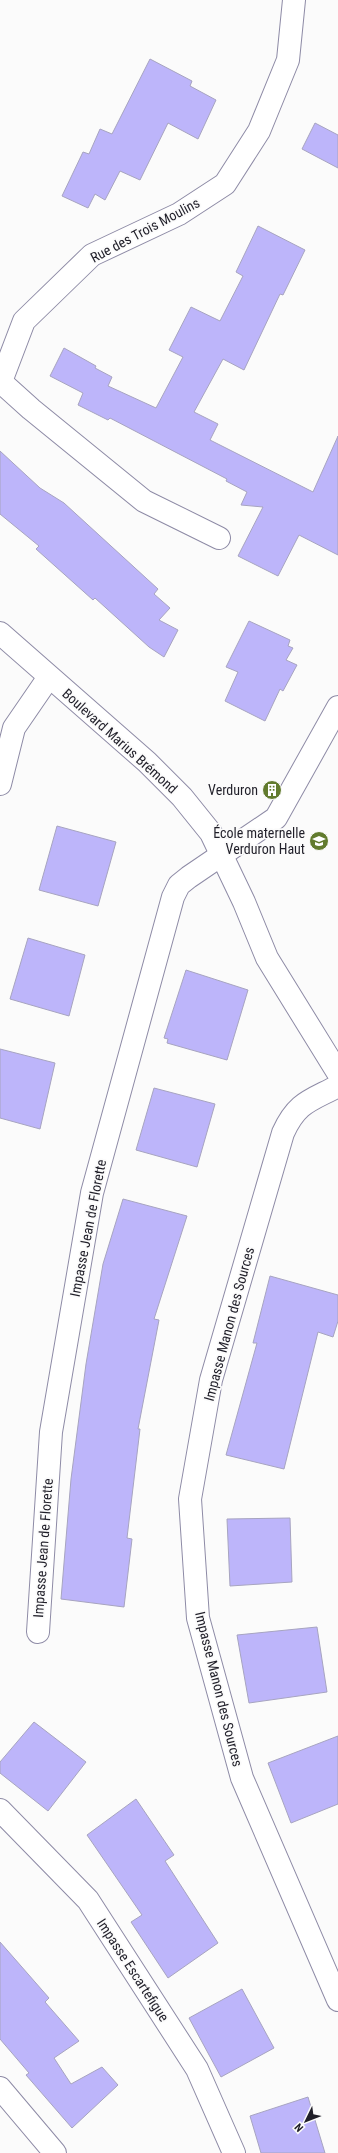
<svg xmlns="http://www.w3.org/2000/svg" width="338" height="2153" viewBox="0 0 338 2153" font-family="'Roboto Condensed',sans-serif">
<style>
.building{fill:#bdb5fa;stroke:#a7a4c0}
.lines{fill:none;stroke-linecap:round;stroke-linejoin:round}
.minor-casing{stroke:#8e8ba6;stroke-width:24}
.minor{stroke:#fff;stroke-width:22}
.labels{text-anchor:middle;stroke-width:3.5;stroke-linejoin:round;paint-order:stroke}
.street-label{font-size:14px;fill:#201f29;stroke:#fbfbfb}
.poi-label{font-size:14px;fill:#201f29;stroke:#fbfbfb;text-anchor:end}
</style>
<rect width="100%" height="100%" fill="#fbfbfb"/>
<g class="building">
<path d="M 150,59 L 192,81 L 190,86 L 216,100 L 198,139 L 168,123 L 140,180 L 120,171 L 105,200 L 95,194 L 88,208 L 62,196 L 83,152 L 89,154 L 100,129 L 112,134 Z"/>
<path d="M 315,123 L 338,135 L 338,168 L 302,149 Z"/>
<path d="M 258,226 L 305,250 L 283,295 L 280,294 L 244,370 L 223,359 L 194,412 L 218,424 L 210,440 L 313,492 L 338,436 L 338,555 L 299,535 L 278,576 L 238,556 L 263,507 L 241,505 L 247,492 L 226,481 L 227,479 L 110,418 L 108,420 L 78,405 L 83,393 L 50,376 L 64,348 L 96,366 L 95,368 L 112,377 L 108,386 L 156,408 L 183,357 L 169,350 L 191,307 L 220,321 L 243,276 L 236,272 Z"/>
<path d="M 0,451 L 40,488 L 64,503 L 158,589 L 154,594 L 170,608 L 159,620 L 178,630 L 164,657 L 149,647 L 95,598 L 93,600 L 36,549 L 39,546 L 0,514 Z"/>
<path d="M 249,621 L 290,640 L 288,646 L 293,648 L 286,660 L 297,665 L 283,691 L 280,689 L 265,721 L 225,701 L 238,672 L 226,667 Z"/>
<path d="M 57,826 L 116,842 L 98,906 L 39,890 Z"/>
<path d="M 28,938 L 85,955 L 69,1016 L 10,999 Z"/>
<path d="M 186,970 L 248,990 L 227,1060 L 167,1043 L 168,1039 L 164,1038 Z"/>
<path d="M 0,1049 L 55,1063 L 40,1129 L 0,1118 Z"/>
<path d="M 154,1088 L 215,1104 L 197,1167 L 136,1150 Z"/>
<path d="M 123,1199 L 187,1216 L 154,1319 L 159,1320 L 138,1429 L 140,1429 L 127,1538 L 132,1539 L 124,1607 L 61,1599 L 71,1479 L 86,1364 L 103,1264 Z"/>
<path d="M 270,1276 L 338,1295 L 338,1321 L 333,1337 L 318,1332 L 284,1469 L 226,1455 L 257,1343 L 253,1343 Z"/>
<path d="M 290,1518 L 292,1582 L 230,1586 L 227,1519 Z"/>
<path d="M 317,1627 L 327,1692 L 249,1703 L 237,1635 Z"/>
<path d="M 34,1722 L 86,1762 L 48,1811 L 0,1773 L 0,1762 Z"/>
<path d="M 338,1736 L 338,1804 L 291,1823 L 268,1763 Z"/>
<path d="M 136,1799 L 174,1855 L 165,1861 L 218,1943 L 168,1978 L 131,1922 L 142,1915 L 87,1835 Z"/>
<path d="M 0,1942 L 49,1998 L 45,2002 L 79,2041 L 54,2058 L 71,2084 L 102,2067 L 118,2085 L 72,2128 L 26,2075 L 29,2073 L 0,2039 Z"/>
<path d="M 242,1989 L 274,2048 L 221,2077 L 189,2018 Z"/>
<path d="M 308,2097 L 325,2153 L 261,2153 L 250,2116 Z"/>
</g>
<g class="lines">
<defs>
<g id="minor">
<path d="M 1,382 L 31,409 L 144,501 L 219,538"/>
<path d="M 0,384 L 24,321 L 92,255 L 179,214 L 225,184 L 259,131 L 288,60 L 294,0"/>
<path d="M 0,633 L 147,762 L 182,797 L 211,833 L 244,902 L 267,958 L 338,1073"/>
<path d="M 0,784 L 14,728 L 49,677"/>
<path d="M 338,1086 C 310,1101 297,1102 283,1133 L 211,1380 L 190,1499 L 198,1618 L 242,1778 L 338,2000"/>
<path d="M 38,1632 L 51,1432 L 92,1193 L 173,897 L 179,885 L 189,877 L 276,818 L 338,707"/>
<path d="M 0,1810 L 88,1900 L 197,2069 L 234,2153"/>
<path d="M 0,2088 L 55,2153"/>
</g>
</defs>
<use href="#minor" class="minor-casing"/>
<use href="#minor" class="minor"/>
</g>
<defs>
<symbol id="building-disc" viewBox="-11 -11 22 22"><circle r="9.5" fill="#627b2e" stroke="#fbfbfb"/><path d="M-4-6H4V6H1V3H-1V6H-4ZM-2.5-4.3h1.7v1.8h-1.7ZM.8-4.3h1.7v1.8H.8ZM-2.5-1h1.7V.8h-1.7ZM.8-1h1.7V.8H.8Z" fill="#fff"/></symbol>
<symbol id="school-disc" viewBox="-11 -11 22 22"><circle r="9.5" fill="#627b2e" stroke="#fbfbfb"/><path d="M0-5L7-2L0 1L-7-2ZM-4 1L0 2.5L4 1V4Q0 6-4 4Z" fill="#fff"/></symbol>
</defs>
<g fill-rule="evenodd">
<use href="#building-disc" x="261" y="779" width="22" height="22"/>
<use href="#school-disc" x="308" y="830" width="22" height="22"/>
</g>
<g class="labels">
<g class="street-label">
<text transform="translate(145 230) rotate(-28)" y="5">Rue des Trois Moulins</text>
<text transform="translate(120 741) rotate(42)" y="5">Boulevard Marius Brémond</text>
<text transform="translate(88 1228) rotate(-79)" y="5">Impasse Jean de Florette</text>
<text transform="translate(229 1324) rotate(-75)" y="5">Impasse Manon des Sources</text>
<text transform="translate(43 1548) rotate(-86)" y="5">Impasse Jean de Florette</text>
<text transform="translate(219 1689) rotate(76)" y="5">Impasse Manon des Sources</text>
<text transform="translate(133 1970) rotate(57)" y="5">Impasse Escartefigue</text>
</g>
<g class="poi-label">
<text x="258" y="795">Verduron</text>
<text x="305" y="838">École maternelle<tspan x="305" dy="16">Verduron Haut</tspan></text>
</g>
</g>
<g transform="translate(306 2121) rotate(227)" stroke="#fbfbfb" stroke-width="3" paint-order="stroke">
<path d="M0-3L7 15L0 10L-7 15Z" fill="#201f29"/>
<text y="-6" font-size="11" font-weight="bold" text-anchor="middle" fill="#201f29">N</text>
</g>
</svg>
